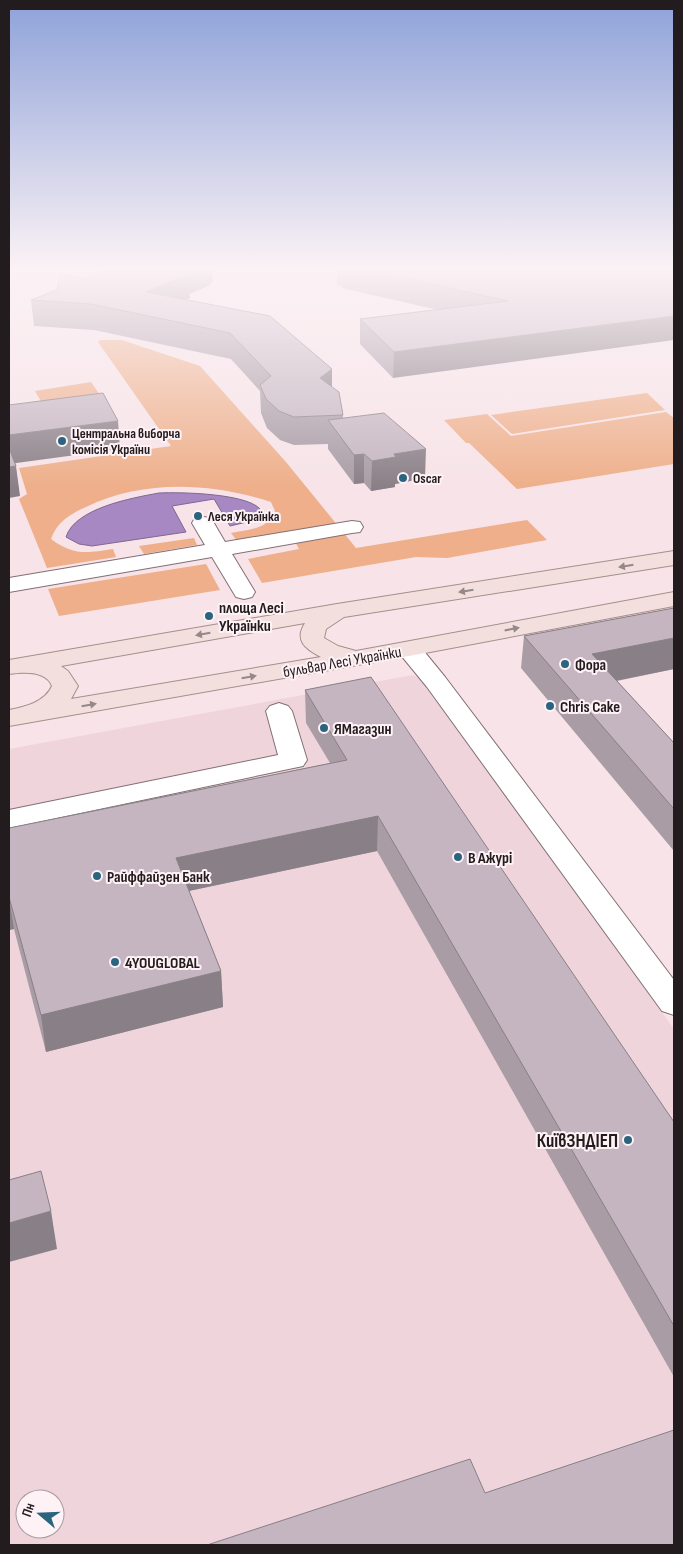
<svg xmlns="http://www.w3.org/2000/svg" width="683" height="1554" viewBox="0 0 683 1554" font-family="'Sofia Sans Condensed',sans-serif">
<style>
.built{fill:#f0d4db;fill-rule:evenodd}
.green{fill:#eeaf8a}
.water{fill:#a788c2;stroke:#7f6891}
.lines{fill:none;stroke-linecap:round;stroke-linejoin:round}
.street-casing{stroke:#827075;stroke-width:2}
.primary-casing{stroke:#a58e8c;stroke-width:2}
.street{fill:#fff;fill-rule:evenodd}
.primary{fill:#f3e0de;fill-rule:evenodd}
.wall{fill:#a99ca5}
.shaded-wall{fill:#897f86}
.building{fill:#c4b5c0;stroke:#897f86}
.oneway{fill:#958888}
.poi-dot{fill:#2b647e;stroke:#fff2f6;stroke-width:2}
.labels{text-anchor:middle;stroke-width:4;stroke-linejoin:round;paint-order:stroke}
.far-poi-label{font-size:14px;font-weight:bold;fill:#231c1e;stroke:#fff2f6;text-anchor:start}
.poi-label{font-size:16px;font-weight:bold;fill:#231c1e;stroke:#fff2f6;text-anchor:start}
.street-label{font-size:16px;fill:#231c1e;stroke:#fff2f6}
.near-poi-label{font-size:19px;font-weight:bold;fill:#231c1e;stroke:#fff2f6;text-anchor:end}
</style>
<rect width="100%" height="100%" fill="#f7e3e8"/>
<path class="built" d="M 413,675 L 423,680 L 674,1029 L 674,1545 L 9,1545 L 9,749 ZM 25,1499 L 55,1499 L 55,1529 L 25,1529 Z"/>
<g class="green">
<path d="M 100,340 L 122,340 L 200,366 L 286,462 L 356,548 L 527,520 L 547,540 L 447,558 L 416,557 L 262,583 L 248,559 L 299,549 L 293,538 L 237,541 L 231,533 C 249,529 268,530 275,511 L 271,502 C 211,483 144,479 86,507 C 70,514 57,522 51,539 C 74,556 86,553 113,549 L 116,557 L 47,568 L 19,499 L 27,494 L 19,468 L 171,446 L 98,342 Z"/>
<path d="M 91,382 L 100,395 L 42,403 L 35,391 Z"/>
<path d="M 647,393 L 665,410 L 512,434 L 491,415 Z"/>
<path d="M 666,412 L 674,418 L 674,464 L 517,489 L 469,443 L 466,443 L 444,420 L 487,414 L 511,436 Z"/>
<path d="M 194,538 L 197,545 L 144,554 L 139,546 Z"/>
<path d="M 206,564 L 220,590 L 59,616 L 48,589 Z"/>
</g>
<path class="water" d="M 159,493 C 178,492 254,493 262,512 L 251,521 L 230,526 L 214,499 L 172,506 L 186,532 L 92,546 L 79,544 L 66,537 C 75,508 132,498 159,493 Z"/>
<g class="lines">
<defs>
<g id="street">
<path d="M 203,517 L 211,518 L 225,542 L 352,521 L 360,522 L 363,527 L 360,532 L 352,533 L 232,554 L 255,592 L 252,597 L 244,599 L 236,597 L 212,557 L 9,592 L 9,578 L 205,545 L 192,523 L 195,518 Z"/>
<path d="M 409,642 L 418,644 L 445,677 L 674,980 L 674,1015 L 662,1011 L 427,687 L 400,654 L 397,649 L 400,644 Z"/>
<path d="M 279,703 L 288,706 L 292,711 L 307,760 L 303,766 L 9,828 L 9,810 L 278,755 L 266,711 L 270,706 Z"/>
</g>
<path id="primary" d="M 674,551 L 674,565 L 344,617 L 326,629 L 324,638 L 338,646 L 356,651 L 674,592 L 674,606 L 409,656 L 9,726 L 9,710 C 25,707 45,702 52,686 C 46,670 23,672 9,674 L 9,660 L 337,604 ZM 305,623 C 294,640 305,649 321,657 L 71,699 L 78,686 L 68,671 L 61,666 Z"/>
</defs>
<use href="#street" class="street-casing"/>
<use href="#primary" class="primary-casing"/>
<use href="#street" class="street"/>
<use href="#primary" class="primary"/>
</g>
<g class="wall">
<path d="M 337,270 L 674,270 L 393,378 L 360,344 L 360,319 L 438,310 L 342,288 L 342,286 L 337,285 Z"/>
<path d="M 84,279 L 213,282 L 210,283 L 210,285 L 189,294 L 190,298 L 186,300 L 332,369 L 332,387 L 343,415 L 343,418 L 425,478 L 395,484 L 395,487 L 371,491 L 364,483 L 354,484 L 328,449 L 328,444 L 294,445 L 280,440 L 267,428 L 261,413 L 260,391 L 231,359 L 94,330 L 34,326 L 31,300 Z"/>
<path d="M 674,608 L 674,669 L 617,681 L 674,743 L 674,851 L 521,668 L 524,636 Z"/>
<path d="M 305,690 L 674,1122 L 674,1377 L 377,851 L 189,891 L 221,971 L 223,1007 L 46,1052 L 14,929 L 9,930 L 9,828 L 330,763 L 306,723 Z"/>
</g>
<g class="shaded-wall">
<path d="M 187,270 L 212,270 L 213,282 L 210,283 L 210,285 L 189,294 L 190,298 L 149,316 L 146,292 Z"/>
<path d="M 674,316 L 674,340 L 393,378 L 394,352 Z"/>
<path d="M 332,369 L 332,396 L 320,378 Z"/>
<path d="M 118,421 L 120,449 L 9,464 L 9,435 Z"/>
<path d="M 426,449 L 425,478 L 395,484 L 395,487 L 371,491 L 372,461 L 394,454 Z"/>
<path d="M 364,454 L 364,483 L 354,484 L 354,455 Z"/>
<path d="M 16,466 L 20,496 L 9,498 L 9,467 Z"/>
<path d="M 674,638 L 674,669 L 589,686 L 592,654 Z"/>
<path d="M 378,816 L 377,851 L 179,893 L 176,858 Z"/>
<path d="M 9,899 L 14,929 L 9,930 Z"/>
<path d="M 221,971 L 223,1007 L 46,1052 L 41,1015 Z"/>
<path d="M 51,1211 L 57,1249 L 9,1262 L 9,1223 Z"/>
</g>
<g class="building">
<path d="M 106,270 L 187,270 L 182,272 L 188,274 L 146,292 L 270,316 L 332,369 L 320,378 L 339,392 L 343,415 L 294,417 L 279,411 L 266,399 L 260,385 L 271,376 L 230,333 L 91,304 L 31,300 L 57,290 L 60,274 L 84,279 Z"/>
<path d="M 369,270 L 674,270 L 674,316 L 394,352 L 360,319 L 508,301 Z"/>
<path d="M 103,393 L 118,421 L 9,435 L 9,405 Z"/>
<path d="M 384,413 L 426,449 L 394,454 L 396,457 L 372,461 L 364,454 L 354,455 L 328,420 Z"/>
<path d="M 9,448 L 16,466 L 9,467 Z"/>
<path d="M 674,608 L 674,638 L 592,654 L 674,743 L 674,809 L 524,636 Z"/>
<path d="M 371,677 L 674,1122 L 674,1326 L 378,816 L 176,858 L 221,971 L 41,1015 L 9,897 L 9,828 L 347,760 L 305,690 Z"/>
<path d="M 41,1171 L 51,1211 L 9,1223 L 9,1180 Z"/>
<path d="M 674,1430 L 674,1545 L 207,1545 L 470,1459 L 485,1493 Z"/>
</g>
<defs><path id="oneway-solid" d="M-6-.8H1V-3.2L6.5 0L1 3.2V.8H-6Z" transform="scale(1.25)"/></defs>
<g class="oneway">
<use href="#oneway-solid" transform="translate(626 566) rotate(171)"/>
<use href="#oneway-solid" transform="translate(466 591) rotate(171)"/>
<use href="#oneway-solid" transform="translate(512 629) rotate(-11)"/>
<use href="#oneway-solid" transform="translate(203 634) rotate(170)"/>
<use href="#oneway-solid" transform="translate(249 677) rotate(-10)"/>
<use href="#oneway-solid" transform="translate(89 705) rotate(-10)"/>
</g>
<linearGradient id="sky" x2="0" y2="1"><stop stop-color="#8ea2d9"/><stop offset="0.55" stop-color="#fbf2f5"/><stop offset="1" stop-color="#fbf2f5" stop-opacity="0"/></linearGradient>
<rect width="683" height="488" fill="url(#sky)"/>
<g class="poi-dot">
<circle cx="62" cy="441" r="5"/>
<circle cx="403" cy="478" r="5"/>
<circle cx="198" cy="516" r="5"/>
<circle cx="209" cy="616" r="5"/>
<circle cx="565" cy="664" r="5"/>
<circle cx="550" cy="706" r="5"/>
<circle cx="324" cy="728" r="5"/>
<circle cx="458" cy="857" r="5"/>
<circle cx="97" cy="876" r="5"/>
<circle cx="115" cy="962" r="5"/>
<circle cx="628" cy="1140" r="5"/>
</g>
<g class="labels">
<g class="far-poi-label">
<text x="72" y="438">Центральна виборча<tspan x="72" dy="16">комісія України</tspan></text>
<text x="413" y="483">Oscar</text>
<text x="208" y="521">Леся Українка</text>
</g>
<g class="poi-label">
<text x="219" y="613">площа Лесі<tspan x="219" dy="18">Українки</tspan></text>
<text x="575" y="670">Фора</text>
<text x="560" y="712">Chris Cake</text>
<text x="334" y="734">ЯМагазин</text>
<text x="468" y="863">В Ажурі</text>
<text x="107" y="882">Райффайзен Банк</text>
<text x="125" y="968">4YOUGLOBAL</text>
</g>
<g class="street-label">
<text transform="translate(342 661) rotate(-10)" y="6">бульвар Лесі Українки</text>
</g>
<g class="near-poi-label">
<text x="618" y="1147">КиївЗНДІЕП</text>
</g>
</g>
<rect width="683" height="1554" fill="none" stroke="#231c1e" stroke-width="20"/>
<g transform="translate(40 1514) rotate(289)"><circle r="24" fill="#fff2f6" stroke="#a79ca0"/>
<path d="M0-4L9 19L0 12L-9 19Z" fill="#2b647e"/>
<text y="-8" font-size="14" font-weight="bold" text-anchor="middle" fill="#231c1e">Пн</text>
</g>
</svg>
